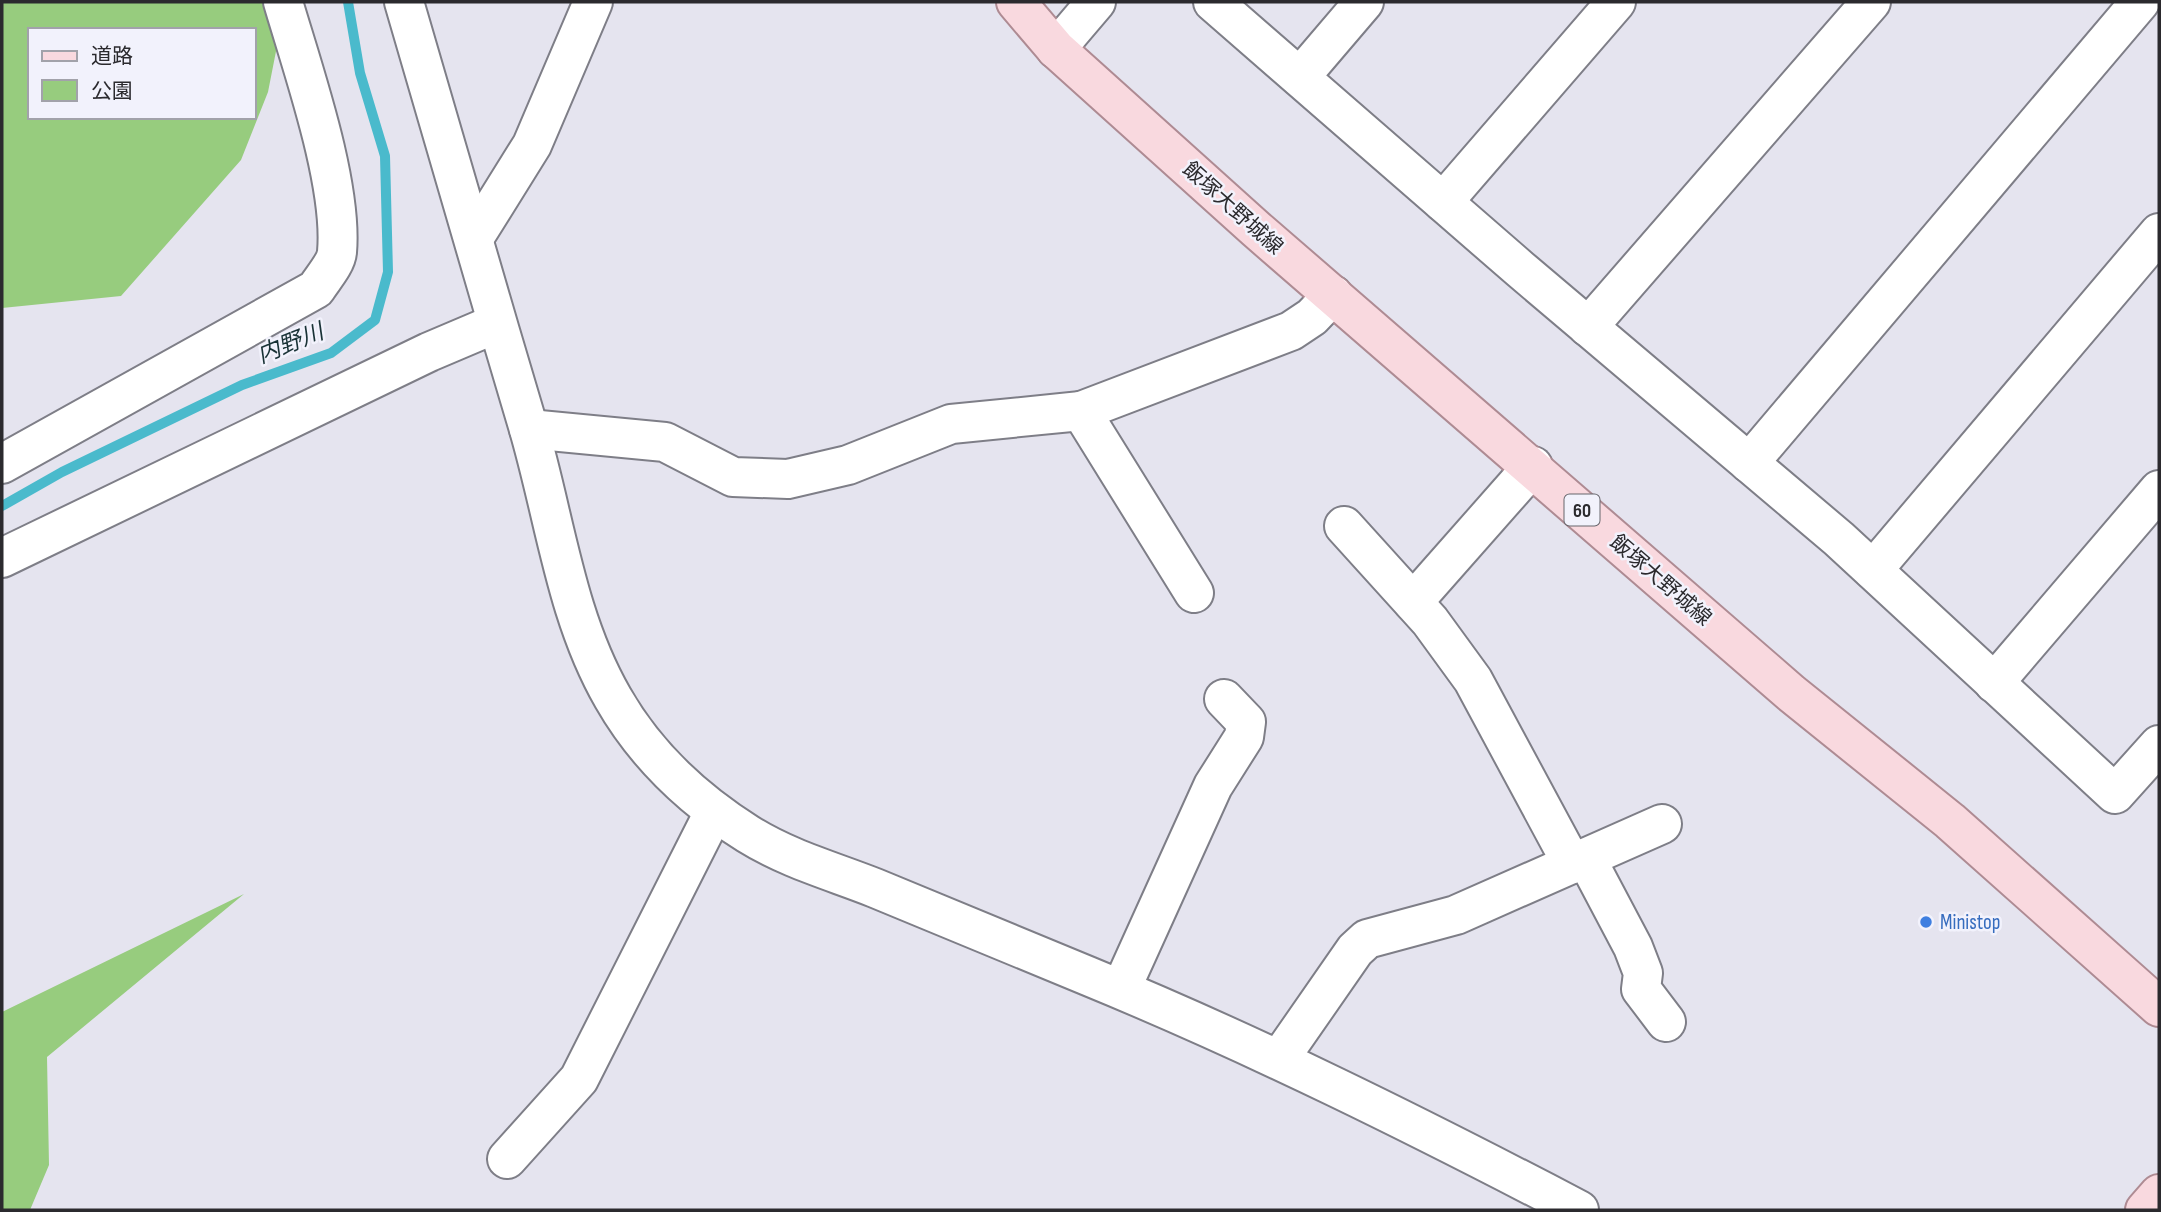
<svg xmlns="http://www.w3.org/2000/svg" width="2161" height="1212" viewBox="0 0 2161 1212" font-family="'Sofia Sans Condensed','Noto Sans JP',sans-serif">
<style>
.green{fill:#97cc7e;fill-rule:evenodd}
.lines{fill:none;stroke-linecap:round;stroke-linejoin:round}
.stream{stroke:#4abacc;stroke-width:10}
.minor-casing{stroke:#7e7e87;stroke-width:42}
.major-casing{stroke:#ae8b93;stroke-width:42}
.minor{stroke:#fff;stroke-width:38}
.major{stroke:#f9d9df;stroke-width:38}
.shop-dot{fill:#3f7fe0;stroke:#f2f2fc;stroke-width:2.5}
.labels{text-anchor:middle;stroke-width:5;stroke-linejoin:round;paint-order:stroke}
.shield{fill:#f2f2fc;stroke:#67666c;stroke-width:2}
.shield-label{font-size:19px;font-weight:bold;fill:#2b2a2e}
.street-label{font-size:21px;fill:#2b2a2e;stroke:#f2f2fc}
.shop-label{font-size:21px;fill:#366cbe;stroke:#f2f2fc;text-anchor:start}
.water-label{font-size:23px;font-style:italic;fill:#193236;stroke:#f2f2fc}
</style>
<rect width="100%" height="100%" fill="#e5e4ef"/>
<g class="green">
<path d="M 2,2 L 268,2 L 279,36 L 268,92 L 241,160 L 121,296 L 2,308 ZM 30,30 L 254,30 L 254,117 L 30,117 Z"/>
<path d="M 244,894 L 47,1057 L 49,1165 L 30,1210 L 2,1210 L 2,1012 Z"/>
</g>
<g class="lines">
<path class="stream" d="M 2,506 L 62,472 L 242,385 L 331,353 L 375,320 L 388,272 L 385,156 L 360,73 L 348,2"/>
<defs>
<g id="minor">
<path d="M 404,2 C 445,144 486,285 528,426 C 555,517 565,615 613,698 C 645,754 694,800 748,834 C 788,859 832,871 875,888 C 946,917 1017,946 1088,976 C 1256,1045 1418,1126 1579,1210"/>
<path d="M 1213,2 L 1520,269 L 1839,539 L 2115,794 L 2159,745"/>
<path d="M 1056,49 L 1096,2"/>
<path d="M 1300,77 L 1364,2"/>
<path d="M 1443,202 L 1616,2"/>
<path d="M 474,238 L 532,145 L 593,2"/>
<path d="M 1588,327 L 1871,2"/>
<path d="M 529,429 L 665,442 L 733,477 L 788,479 L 848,465 L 951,424 L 1081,411"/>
<path d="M 1749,463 L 2140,2"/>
<path d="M 2,464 L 316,289 C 322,279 336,264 337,252 C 343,184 303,70 283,2"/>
<path d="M 1344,526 L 1430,621 L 1473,680 L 1572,864"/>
<path d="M 2,558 L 429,352 L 495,324"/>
<path d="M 1873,570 L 2159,233"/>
<path d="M 1194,593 L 1081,411 L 1291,331 L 1312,317 L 1333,295"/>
<path d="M 1413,602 L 1533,466"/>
<path d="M 1994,683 L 2159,490"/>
<path d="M 1586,858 L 1633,947 L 1643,973 L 1641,989 L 1666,1022"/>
<path d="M 1121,989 L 1213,786 L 1244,737 L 1246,722 L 1224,699"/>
<path d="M 1280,1058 L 1355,950 L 1367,939 L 1456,915 L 1662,824"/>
<path d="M 507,1159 L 579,1079 L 714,812"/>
</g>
<g id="major">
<path d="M 1016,2 L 1056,49 L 1256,229 L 1791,693 L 1950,821 L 2159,1007"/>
<path d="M 2145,1210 L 2159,1194"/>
</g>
</defs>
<use href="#minor" class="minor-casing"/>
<use href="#major" class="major-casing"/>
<use href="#minor" class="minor"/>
<use href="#major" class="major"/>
</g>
<circle class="shop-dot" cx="1926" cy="922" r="7"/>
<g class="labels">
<rect class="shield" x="1564.5" y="494.5" width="35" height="31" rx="5"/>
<g class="shield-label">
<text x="1582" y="517">60</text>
</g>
<g class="street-label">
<text transform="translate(1233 208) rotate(42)" y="7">飯塚大野城線</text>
<text transform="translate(1661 580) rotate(41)" y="7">飯塚大野城線</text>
</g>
<g class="shop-label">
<text x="1940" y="929">Ministop</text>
</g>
<g class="water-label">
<text transform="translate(290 343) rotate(-22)" y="8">内野川</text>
</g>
</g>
<rect width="2161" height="1212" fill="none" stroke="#2b2a2e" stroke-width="7"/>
<rect x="28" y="28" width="228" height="91" fill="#f2f2fc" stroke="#a2a2aa" stroke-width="2"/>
<rect x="42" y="51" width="35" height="10" fill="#f9d9df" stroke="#a2a2aa" stroke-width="2"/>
<text x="91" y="63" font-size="21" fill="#2b2a2e">道路</text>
<rect x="42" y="80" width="35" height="21" fill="#97cc7e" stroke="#a2a2aa" stroke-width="2"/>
<text x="91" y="98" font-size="21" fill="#2b2a2e">公園</text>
</svg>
